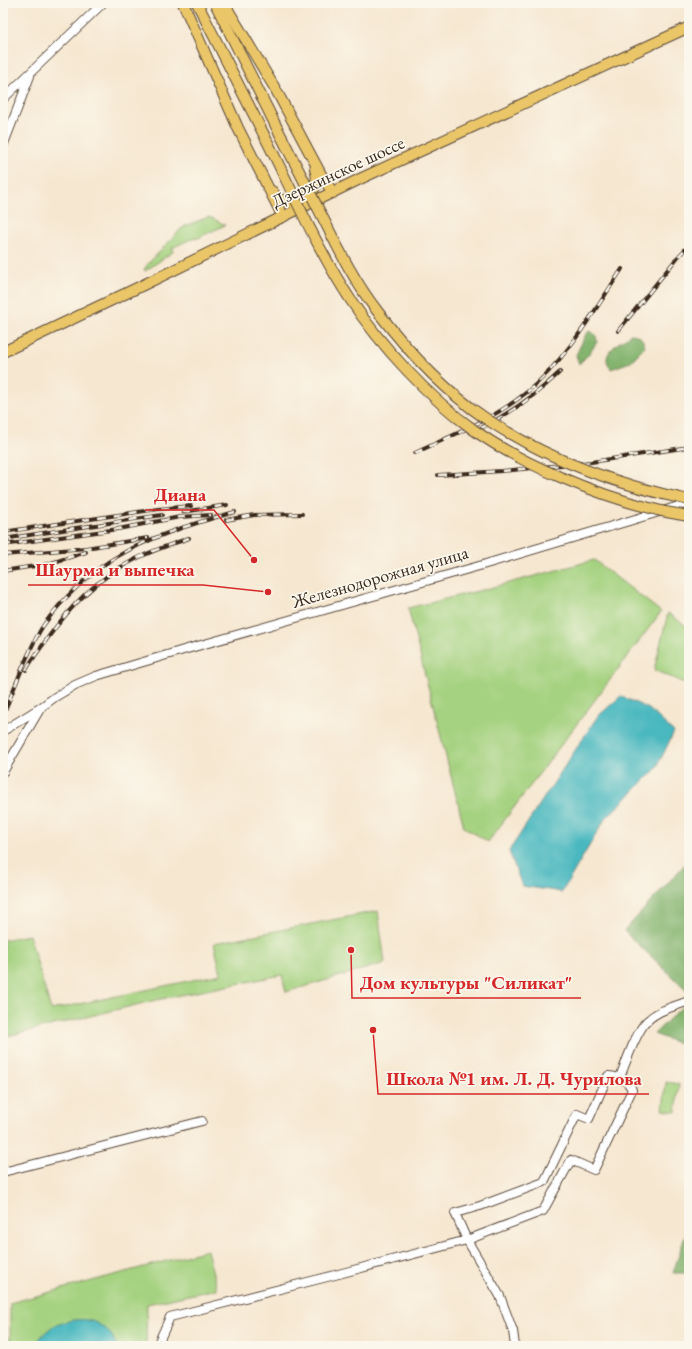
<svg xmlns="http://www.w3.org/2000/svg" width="692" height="1349" viewBox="0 0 692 1349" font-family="'EB Garamond',serif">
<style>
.green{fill:#a5d280;stroke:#707e4f}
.forest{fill:#84b46e;stroke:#606f46}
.water{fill:#48b8bf;stroke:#42716e}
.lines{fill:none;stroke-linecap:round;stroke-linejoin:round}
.minor-casing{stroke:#574639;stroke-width:10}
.major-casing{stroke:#574639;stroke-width:12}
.minor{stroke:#fff;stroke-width:8}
.major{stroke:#eac669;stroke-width:10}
.rail-casing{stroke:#3b2a1e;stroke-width:4}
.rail{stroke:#fbf7ec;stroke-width:2.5;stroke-dasharray:8;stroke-linecap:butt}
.major-bridge-casing{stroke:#574639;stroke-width:12;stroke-linecap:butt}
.major-bridge{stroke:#eac669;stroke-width:10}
.labels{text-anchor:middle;stroke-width:3.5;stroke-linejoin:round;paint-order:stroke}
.street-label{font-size:18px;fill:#3b2a1e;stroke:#fbf7ec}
.leader{fill:none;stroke:#d62828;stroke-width:1.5}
.callout-dot{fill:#d62828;stroke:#fbf7ec;stroke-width:1.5}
.callout-label{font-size:19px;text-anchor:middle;font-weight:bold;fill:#d62828;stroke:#fbf7ec;stroke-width:3.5;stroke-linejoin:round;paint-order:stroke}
</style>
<rect width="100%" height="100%" fill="#fbf7ec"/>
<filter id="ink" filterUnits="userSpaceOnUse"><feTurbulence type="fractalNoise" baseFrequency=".025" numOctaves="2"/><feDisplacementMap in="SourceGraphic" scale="8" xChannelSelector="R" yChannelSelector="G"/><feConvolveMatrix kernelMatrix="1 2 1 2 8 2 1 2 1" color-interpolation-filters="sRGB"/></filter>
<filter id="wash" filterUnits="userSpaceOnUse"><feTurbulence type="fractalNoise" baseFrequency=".012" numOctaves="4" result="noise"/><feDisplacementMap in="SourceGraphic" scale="16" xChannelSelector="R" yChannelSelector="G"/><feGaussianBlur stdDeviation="0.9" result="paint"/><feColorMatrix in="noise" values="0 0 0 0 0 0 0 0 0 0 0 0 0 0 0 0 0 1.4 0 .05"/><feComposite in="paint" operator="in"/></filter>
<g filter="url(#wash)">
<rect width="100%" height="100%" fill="#f6e7d0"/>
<g class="green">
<path d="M 208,217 L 212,218 L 225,225 L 196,239 L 195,237 L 172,248 L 174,251 L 145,271 L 144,270 L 147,265 L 180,230 L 185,226 Z"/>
<path d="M 594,560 L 661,612 L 488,842 L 464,827 L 408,608 L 490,588 Z"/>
<path d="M 668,613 L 689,628 L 689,685 L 654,670 Z"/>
<path d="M 378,911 L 385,963 L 286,992 L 282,975 L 161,999 L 3,1037 L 3,940 L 29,935 L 51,1010 L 221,974 L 214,943 Z"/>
<path d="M 666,1082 L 679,1084 L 676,1112 L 663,1110 Z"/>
<path d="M 207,1250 L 217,1289 L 147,1304 L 146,1346 L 10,1346 L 10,1303 Z"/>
</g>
<g class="forest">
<path d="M 589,331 L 596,335 L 597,342 L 589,354 L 579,364 L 576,355 L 585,336 Z"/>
<path d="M 631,334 C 640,335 643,338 645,347 L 630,362 L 611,369 C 598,353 620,343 631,334 Z"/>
<path d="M 689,860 L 689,992 L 624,931 Z"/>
<path d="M 689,1000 L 689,1047 L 654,1034 Z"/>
<path d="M 689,1224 L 689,1273 L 673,1273 Z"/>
</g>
<g class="water">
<path d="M 621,696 L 649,709 L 674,732 L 656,769 L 605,819 L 562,892 L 522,886 L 509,851 L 597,717 Z"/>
<path d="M 74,1320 C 78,1320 83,1319 87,1320 C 100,1322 114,1333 116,1346 L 36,1346 C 43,1329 58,1323 74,1320 Z"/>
</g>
</g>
<g filter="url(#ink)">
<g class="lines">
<defs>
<g id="minor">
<path d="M 3,99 L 103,3"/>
<path d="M 3,146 L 30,76"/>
<path d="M 3,731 L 40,708 L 55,697 L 75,685 L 96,676 L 187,649 L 479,566 L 689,503"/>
<path d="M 3,772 L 40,709"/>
<path d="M 620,1077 C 626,1063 636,1031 647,1021 C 658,1010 675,1006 689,1001"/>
<path d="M 3,1172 L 202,1121"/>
<path d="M 157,1346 L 170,1317 L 331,1276 L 467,1240 L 543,1211 L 571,1160 L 594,1170 L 632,1090 C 628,1079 619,1077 608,1076 L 589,1119 L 577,1114 L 544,1182 L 480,1206 L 455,1213 L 467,1240 L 500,1296 L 513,1331 L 515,1346"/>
</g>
<g id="major">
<path d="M 183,3 L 238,128 L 283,217"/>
<path d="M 197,3 L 263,133"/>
<path d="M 215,3 L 276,126"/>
<path d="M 224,3 L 276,90 L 322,176 L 333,193"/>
<path d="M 272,191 C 287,215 325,197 315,169"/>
<path d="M 3,352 L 135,289 L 362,178 L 689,27"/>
</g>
</defs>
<use href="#minor" class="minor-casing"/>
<use href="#major" class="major-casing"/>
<use href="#minor" class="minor"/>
<use href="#major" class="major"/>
<defs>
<g id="rail">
<path d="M 618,331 L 677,258 L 689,245"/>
<path d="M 481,428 C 511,413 536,395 560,372"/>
<path d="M 415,453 C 453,435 494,419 527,392 C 567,359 594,311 622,269"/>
<path d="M 438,475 L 502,471 L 591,462 L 689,447"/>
<path d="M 183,512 L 227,505"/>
<path d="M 226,520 L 254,515 L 302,514"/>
<path d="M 3,532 L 158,509 L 191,506"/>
<path d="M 3,539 L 162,515"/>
<path d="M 3,545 L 118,529 L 180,517 L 211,515"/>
<path d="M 3,555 L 86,548 L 148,538"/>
<path d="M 3,571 L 48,564 L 86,552"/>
<path d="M 26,670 C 32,659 40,649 47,639 C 70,607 96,579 132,561 C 150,551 170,545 189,538"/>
<path d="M 3,715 C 10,698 17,681 24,664 C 30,651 35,638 43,626 C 61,600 91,571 118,556 C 152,536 197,522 235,512"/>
</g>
</defs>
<use href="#rail" class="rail-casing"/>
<use href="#rail" class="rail"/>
<defs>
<g id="major-bridge">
<path d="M 276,126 C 292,157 308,189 324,220 C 340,252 356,284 378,312 C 407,350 445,391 485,418 C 546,459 618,485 689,500"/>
<path d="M 263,133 C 291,188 316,247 350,299 C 381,346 428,397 474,430 C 521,464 595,494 650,508 C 663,512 676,514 689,516"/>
</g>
</defs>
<use href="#major-bridge" class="major-bridge-casing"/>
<use href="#major-bridge" class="major-bridge"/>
</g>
</g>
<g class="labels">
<g class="street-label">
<text transform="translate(338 172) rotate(-25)" y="6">Дзержинское шоссе</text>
<text transform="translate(380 577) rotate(-16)" y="6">Железнодорожная улица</text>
</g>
</g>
<path class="leader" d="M254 560L214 510H145M268 592L203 585H28M351 950L352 998H581M373 1030L378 1094H649"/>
<g class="callout-dot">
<circle cx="254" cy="560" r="4"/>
<circle cx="268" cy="592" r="4"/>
<circle cx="351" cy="950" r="4"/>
<circle cx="373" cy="1030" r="4"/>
</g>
<g class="callout-label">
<text x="180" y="501">Диана</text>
<text x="115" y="576">Шаурма и выпечка</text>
<text x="466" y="989">Дом культуры "Силикат"</text>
<text x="514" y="1085">Школа №1 им. Л. Д. Чурилова</text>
</g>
<rect width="692" height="1349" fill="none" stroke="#fbf7ec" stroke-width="16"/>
</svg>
